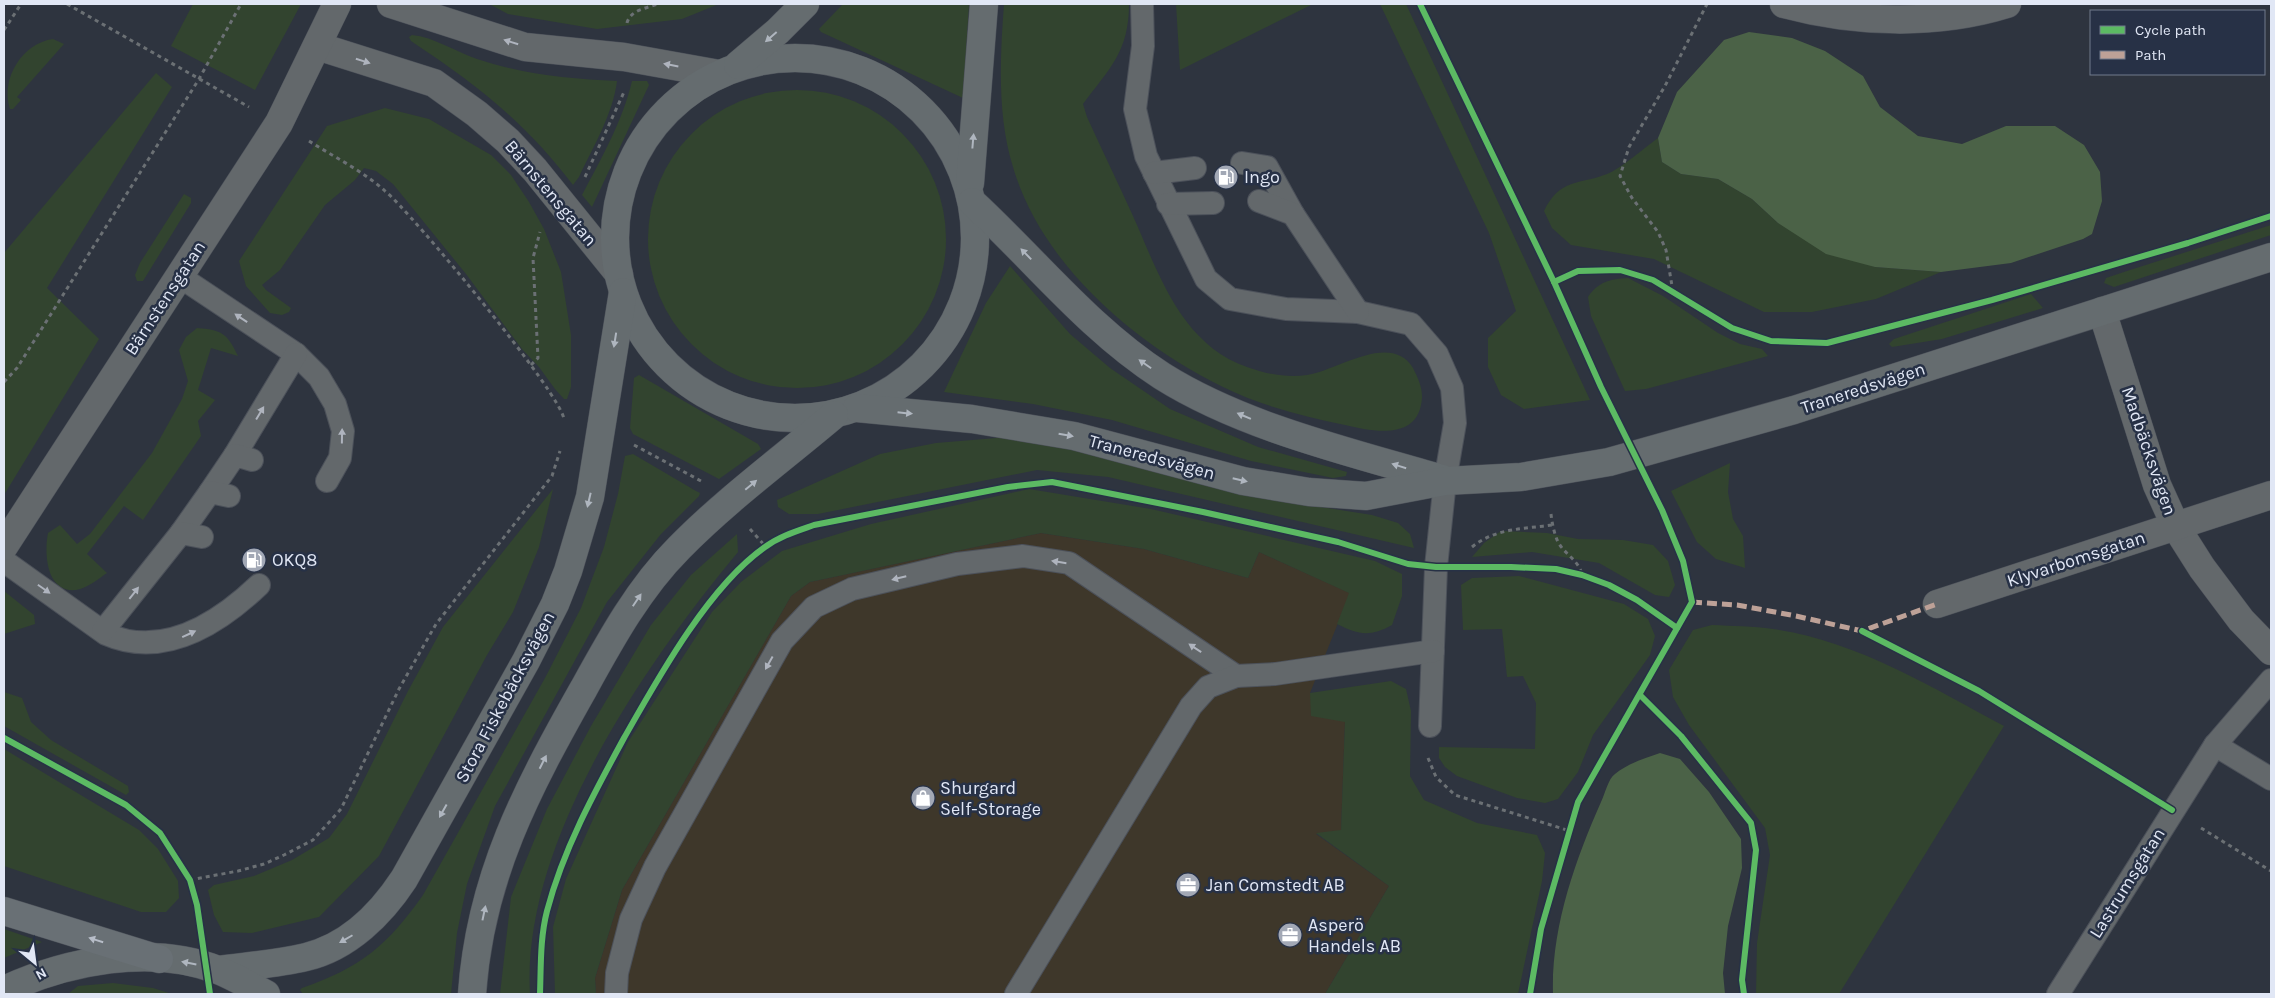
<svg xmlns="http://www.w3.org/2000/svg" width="2275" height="998" viewBox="0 0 2275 998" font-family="Karla,sans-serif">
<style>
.commercial{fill:#3e372a}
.green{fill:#32442f}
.forest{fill:#4b6247}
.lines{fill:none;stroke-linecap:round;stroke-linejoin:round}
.lane-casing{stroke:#4c515a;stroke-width:24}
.street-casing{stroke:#4c515a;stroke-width:29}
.secondary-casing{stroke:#4c515a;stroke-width:29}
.highway-casing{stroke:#4c515a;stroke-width:29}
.path{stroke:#6b7074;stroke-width:3;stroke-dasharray:4 4;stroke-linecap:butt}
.lane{stroke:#63686b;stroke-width:22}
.street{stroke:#63686b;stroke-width:28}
.secondary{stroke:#656c6f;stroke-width:28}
.highway{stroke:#697075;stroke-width:28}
.quiet{stroke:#bda197;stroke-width:5;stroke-dasharray:10 5;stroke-linecap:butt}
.cycleway-casing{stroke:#273146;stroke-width:9}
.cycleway{stroke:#5cba63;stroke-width:6}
.oneway{fill:#afb6bf}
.oneway2{fill:#afb4be}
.oneway3{fill:#b7bdc8}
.labels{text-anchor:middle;stroke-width:5;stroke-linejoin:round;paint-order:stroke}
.poi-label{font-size:18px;fill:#e1e7f5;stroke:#273146;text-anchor:start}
.street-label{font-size:18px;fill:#e1e7f5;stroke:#273146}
</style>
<rect width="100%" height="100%" fill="#2e343f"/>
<path class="commercial" d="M 1041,533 L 1144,549 L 1248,578 L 1259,552 L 1350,593 L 1310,693 L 1345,721 L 1341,831 L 1316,834 L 1389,886 L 1325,994 L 596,994 L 595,978 L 622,890 L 791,596 L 810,582 Z"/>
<g class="green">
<path d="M 193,4 L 301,4 L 255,90 L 171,46 Z"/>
<path d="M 489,4 L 719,4 L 682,19 L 597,29 L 508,14 Z"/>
<path d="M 843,4 L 969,4 L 963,98 L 821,32 L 819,29 Z"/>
<path d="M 1004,4 L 1129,4 C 1129,52 1109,69 1083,104 L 1087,117 C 1102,150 1118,183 1133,216 C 1159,274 1181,344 1247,367 C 1266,374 1287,378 1307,375 C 1336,371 1391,331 1413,368 C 1418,378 1422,386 1422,397 C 1420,441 1374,432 1345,425 C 1303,416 1261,406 1223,387 C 1135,344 1041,264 1013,167 C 997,115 1000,58 1004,4 Z"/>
<path d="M 1176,4 L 1313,4 L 1180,70 Z"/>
<path d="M 1380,4 L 1406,4 L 1590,400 L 1524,409 L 1501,395 L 1488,367 L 1488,338 L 1516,311 L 1489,233 Z"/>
<path d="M 412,35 C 434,37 456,52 477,59 C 522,74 569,79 617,81 C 613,114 593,147 579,177 L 573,185 C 524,121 477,85 411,41 L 409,37 Z"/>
<path d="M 53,39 L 64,44 L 17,97 L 21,100 L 13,109 L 10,109 C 0,78 23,43 53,39 Z"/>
<path d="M 156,73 L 172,87 L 47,288 L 99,339 L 4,495 L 4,253 Z"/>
<path d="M 632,81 L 647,81 L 649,85 L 592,207 L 582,195 C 601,159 623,120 632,81 Z"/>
<circle cx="797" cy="239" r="149"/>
<path d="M 385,108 L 429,119 L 491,155 L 511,175 L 529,202 L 544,229 L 561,272 L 571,335 L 571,387 L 567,399 L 564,399 L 555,389 L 539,367 L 522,349 L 466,274 L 393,184 L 376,171 L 364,168 L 355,180 L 325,205 L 280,270 L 262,285 L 266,290 L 291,308 L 289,312 L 282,315 L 270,313 L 246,286 L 239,261 L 327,126 Z"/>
<path d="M 1658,138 L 1662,162 L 1681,174 L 1718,179 L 1752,199 L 1778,223 L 1875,267 L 1941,272 L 1876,299 L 1812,312 L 1764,312 L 1654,259 L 1571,245 L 1552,228 L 1544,211 C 1560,178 1579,185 1607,174 C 1622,168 1644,148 1658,138 Z"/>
<path d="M 184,194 L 191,198 L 191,203 L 143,281 L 137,281 L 135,275 L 140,263 Z"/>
<path d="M 2271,225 L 2271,235 L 2114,287 L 2104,283 L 2106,278 L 2127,271 Z"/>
<path d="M 1010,266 L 1070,334 L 1110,368 L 1170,409 L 1258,447 L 1347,472 L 1346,476 L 1333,478 L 1251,461 L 1112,420 L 1033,404 L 944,392 L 986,303 Z"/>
<path d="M 1628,278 L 1663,296 L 1718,333 L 1740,344 L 1762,349 L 1768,356 L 1646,389 L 1625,391 L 1591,316 L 1588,297 C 1598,282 1610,279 1628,278 Z"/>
<path d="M 2031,294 L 2043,308 L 1942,339 L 1892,347 L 1889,344 L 1894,339 Z"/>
<path d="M 197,328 C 222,330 227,333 238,356 L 211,348 L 198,390 L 215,400 L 198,421 L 201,436 L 143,520 L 124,506 L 87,554 L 107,573 C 98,579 88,588 76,590 C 46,593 44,553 48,533 L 60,525 L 77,544 L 90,534 L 152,453 L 182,399 L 188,381 L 179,350 L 186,337 Z"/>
<path d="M 639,375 L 758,444 L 761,449 L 719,479 L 633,434 L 630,428 L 634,378 Z"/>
<path d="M 1022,436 L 1270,499 L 1372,515 L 1398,523 L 1410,534 L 1414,548 L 1108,477 L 1037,470 L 818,514 L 789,514 L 778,507 L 777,500 L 880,454 L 936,443 Z"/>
<path d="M 633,454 L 696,491 L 700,493 L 699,496 L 661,534 L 607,602 L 495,806 L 467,884 L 457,933 L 451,994 L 303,994 L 300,990 L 302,988 C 360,968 387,946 423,895 L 545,678 L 581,608 L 604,547 L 618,494 L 625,456 Z"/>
<path d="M 1730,463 L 1728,492 L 1733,519 L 1743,536 L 1745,568 L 1716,559 L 1697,542 L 1671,491 Z"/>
<path d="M 553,489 L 539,547 L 513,612 L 487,655 L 379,856 L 319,917 L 252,933 L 223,932 L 214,915 L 208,890 L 214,885 L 254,876 L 292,860 L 329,838 L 347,814 L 408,691 L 443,627 Z"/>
<path d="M 1029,489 L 1151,509 L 1375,561 L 1402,574 L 1402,596 L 1392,625 C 1370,637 1359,635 1337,624 L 1349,593 L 1259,552 L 1248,578 L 1144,549 L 1041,533 L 810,582 L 791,596 L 622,890 L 595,978 L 596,994 L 555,994 L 553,927 L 566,879 L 628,742 L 712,612 L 741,582 L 782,551 L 871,524 Z"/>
<path d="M 1501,531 L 1547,533 L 1578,539 L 1623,540 L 1653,545 L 1668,561 L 1675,585 L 1669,597 L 1655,595 L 1599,563 L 1532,552 L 1472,557 L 1484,543 Z"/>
<path d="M 737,534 L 738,552 C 645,664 521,843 530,994 L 500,994 L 511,897 L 547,809 L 591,726 L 651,625 L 691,575 Z"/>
<path d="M 1519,576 L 1624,604 L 1648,619 L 1655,636 L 1650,655 L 1593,735 L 1578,772 L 1558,799 L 1545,803 L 1517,798 L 1457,776 L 1445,767 L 1439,758 L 1439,747 L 1535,749 L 1536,703 L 1523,676 L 1507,677 L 1502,629 L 1463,630 L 1461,585 L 1472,578 Z"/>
<path d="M 4,591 L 34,615 L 35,624 L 4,634 Z"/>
<path d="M 1712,625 C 1732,626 1753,626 1773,629 C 1857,641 1931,687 2004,726 L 1839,994 L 1756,994 L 1757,943 L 1770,855 L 1765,828 L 1689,725 L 1673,697 L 1669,670 L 1693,630 Z"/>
<path d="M 1391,681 L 1406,689 L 1411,711 L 1410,776 L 1424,800 L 1477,823 L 1537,835 L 1545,853 L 1542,881 L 1518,994 L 1325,994 L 1389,886 L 1316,833 L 1341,830 L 1345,722 L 1311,716 L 1310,693 Z"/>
<path d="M 4,692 L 22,698 L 31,722 L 51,740 L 128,786 L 129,792 L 126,795 L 4,726 Z"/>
<path d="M 4,749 L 139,830 L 158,849 L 178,881 L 179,898 L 166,912 L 141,912 L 4,866 Z"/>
<path d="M 4,929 L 42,942 L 4,958 Z"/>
<path d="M 113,983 L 153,988 L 172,994 L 68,994 L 78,986 Z"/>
</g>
<g class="forest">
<path d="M 1749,32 L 1792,38 L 1825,51 L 1863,76 L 1880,107 L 1918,136 L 1962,144 L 2006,126 L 2055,126 L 2084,145 L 2100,172 L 2102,201 L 2092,234 L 2083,239 L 2011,263 L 1941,272 L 1875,267 L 1826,254 L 1778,223 L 1752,199 L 1718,179 L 1681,174 L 1662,162 L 1658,138 L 1677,92 L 1724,40 Z"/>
<path d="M 1660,753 L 1680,759 L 1709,792 L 1741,839 L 1742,868 L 1728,926 L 1723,973 L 1725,994 L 1553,994 C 1551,928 1575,861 1601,802 C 1605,794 1608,779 1615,774 C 1627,764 1645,758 1660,753 Z"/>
</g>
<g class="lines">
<defs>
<g id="lane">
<path d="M 1142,4 L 1143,46 L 1135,109 L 1146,156 L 1206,279 L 1230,299 L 1286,309 L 1358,312 L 1411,324 L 1437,354 L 1452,388 L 1455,423 L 1445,481 L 1436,567 L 1430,726"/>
<path d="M 1242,163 L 1267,167 L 1293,214"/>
<path d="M 1154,173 L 1195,168"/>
<path d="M 1259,201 L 1293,214 L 1358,312"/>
<path d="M 1168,204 L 1213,203"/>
<path d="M 179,276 L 296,354 L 319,377 L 335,404 L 343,431 L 340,458 L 327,481"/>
<path d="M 235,455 L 296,354"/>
<path d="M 210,492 L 235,455 L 252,460"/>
<path d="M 181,533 L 210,492 L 229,496"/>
<path d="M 4,561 L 106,634 C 163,659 218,624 259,585"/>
<path d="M 103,631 L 181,533 L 202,537"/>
<path d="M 2215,745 L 2271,779"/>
<path d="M 616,994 L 617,973 L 631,919 L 655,867 L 782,641 L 814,607 L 852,589 L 957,564 L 1023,556 L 1069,563 L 1236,676"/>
<path d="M 1016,994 L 1191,706 L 1208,687 L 1236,676 L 1275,674 L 1433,651"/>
<path d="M 2058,994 L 2215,745 L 2271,680"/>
</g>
<g id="street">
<path d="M 391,4 L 525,47 L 624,57 L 719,74"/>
<path d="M 1784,4 C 1855,23 1936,26 2007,4"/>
<path d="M 317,46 L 434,83 L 477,114 L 508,141 L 535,170 L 619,274"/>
<path d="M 2102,311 L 2157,485 L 2176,527 L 2202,568 L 2241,620 L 2271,651"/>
<path d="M 4,546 L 279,123 L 337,4"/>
<path d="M 1937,604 L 2271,495"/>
</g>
<g id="secondary">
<circle cx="795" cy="238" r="180"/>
<path d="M 738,65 L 778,31 L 805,4"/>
<path d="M 970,183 L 984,4"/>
<path d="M 972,202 C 1035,260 1089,329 1162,376 C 1243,427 1350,452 1442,479"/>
<path d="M 857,408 L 972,419 L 1074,436 L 1243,481 L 1309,492 L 1366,496 L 1445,481 L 1521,477 L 1609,462 L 1794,410 L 2271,257"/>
<path d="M 218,970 C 247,966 277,964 306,957 C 348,947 381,914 404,879 L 526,661 L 555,604 L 568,571 L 590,497 L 623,292"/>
<path d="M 4,990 C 67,961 151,944 218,970 C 234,977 251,986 266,994"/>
<path d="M 472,994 C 480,877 527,789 584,688 C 611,639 639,588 679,548 C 726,500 782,459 834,415"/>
</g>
<path id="highway" d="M 4,911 L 159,959"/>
</defs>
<use href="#lane" class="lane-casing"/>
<use href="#street" class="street-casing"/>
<use href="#secondary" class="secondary-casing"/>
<use href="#highway" class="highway-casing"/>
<g class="path">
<path d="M 67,4 L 249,107"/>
<path d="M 627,23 C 630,10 647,8 658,4"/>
<path d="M 4,30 L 21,4"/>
<path d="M 309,141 C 334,157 363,171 385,191 C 411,212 564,397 564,420"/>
<path d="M 585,177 L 624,92"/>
<path d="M 1673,292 L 1666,250 L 1658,232 L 1632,198 L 1620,176 L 1629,147 L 1665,86 L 1707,4"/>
<path d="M 531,365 L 538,358 L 533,258 L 540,232"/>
<path d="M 4,382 L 17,368 L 199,79 L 241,4"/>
<path d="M 634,445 L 701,481"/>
<path d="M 1551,514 C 1552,523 1554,533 1558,542 C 1565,555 1579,560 1582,575"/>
<path d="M 750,529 L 766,547"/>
<path d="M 1472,547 C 1495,528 1524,529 1552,525"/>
<path d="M 1428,758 L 1436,777 L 1455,795 L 1570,831"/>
<path d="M 2201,828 L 2271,871"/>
<path d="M 190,880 L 238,871 L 264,864 L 284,855 L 313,840 L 341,809 L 399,689 L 436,624 L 552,476 L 560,451"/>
</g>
<use href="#lane" class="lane"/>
<use href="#street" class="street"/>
<use href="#secondary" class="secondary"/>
<use href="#highway" class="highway"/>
<path class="quiet" d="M 1692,602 L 1737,605 L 1796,616 L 1862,631 L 1937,604"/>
<defs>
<g id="cycleway">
<path d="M 1420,4 L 1554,282 L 1601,387 L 1662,510 L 1683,561 L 1692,602 L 1578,802 L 1541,929 L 1530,994"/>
<path d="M 1554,282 L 1578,271 L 1620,270 L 1653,280 L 1732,328 L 1771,341 L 1827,343 L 1992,300 L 2188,243 L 2271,216"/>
<path d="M 1862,631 L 1979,691 L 2172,810"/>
<path d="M 1640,695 L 1681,736 L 1751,823 L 1756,850 L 1742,980 L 1744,994"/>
<path d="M 4,738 L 126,805 L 160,833 L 190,880 L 197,905 L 210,994"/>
<path d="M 540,994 C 541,966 540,938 547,911 C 563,850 594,793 624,738 C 658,678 709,586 765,547 C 780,536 797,531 814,525 L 1008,487 L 1052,482 L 1203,512 L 1338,542 L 1408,564 L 1436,567 L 1511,567 L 1556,569 L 1582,575 L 1609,585 L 1637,600 L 1677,628"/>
</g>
</defs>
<use href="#cycleway" class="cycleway-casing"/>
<use href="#cycleway" class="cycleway"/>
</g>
<defs><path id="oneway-solid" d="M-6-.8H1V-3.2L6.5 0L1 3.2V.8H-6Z" transform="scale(1.25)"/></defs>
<g class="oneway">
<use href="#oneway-solid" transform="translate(771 37) rotate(139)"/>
<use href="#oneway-solid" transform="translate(973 141) rotate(-85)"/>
<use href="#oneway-solid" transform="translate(1026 254) rotate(-134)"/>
<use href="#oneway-solid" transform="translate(615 340) rotate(99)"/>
<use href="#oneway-solid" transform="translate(1145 364) rotate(-145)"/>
<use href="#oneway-solid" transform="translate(905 413) rotate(6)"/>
<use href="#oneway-solid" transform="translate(1244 416) rotate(-157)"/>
<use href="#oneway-solid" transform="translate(1066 435) rotate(10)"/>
<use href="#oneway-solid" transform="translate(1399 466) rotate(-163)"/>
<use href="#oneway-solid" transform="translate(1240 480) rotate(13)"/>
<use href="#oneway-solid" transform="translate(751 485) rotate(-40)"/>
<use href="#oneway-solid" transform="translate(589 500) rotate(103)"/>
<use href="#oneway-solid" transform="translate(637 600) rotate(-56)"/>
<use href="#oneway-solid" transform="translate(543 762) rotate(-63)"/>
<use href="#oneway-solid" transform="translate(443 811) rotate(119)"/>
<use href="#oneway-solid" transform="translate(484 913) rotate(-78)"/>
<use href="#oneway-solid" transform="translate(346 939) rotate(150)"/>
<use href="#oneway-solid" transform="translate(189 963) rotate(-169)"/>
</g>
<g class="oneway2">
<use href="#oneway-solid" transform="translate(511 42) rotate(-163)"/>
<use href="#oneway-solid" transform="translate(363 61) rotate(18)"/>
<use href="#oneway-solid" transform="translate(671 65) rotate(-169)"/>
<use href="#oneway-solid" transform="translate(241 318) rotate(-146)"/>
<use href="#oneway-solid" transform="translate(260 413) rotate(-59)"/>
<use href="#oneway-solid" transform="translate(342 436) rotate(-89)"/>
<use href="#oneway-solid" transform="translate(1059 562) rotate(-171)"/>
<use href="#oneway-solid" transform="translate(899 578) rotate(166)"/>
<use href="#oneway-solid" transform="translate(44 589) rotate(35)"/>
<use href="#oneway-solid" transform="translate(134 593) rotate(-52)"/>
<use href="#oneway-solid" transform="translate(189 634) rotate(-25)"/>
<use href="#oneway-solid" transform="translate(1195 648) rotate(-146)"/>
<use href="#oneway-solid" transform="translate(769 663) rotate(119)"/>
</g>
<use class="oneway3" href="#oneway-solid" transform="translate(96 940) rotate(-163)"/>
<defs>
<symbol id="fuel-disc" viewBox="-11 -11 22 22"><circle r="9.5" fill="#a2a8b5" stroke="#273146"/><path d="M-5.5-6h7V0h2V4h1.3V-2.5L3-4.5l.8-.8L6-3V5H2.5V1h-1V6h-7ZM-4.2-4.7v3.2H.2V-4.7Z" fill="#fff"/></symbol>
<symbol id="shop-disc" viewBox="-11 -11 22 22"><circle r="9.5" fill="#a2a8b5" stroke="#273146"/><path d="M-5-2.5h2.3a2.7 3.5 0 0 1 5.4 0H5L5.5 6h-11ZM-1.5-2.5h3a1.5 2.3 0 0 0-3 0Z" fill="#fff"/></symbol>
<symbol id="office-disc" viewBox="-11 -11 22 22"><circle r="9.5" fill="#a2a8b5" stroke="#273146"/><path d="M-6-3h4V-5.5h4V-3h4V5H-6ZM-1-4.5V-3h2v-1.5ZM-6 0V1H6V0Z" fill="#fff"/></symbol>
</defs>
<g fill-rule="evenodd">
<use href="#fuel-disc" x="1212" y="163" width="28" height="28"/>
<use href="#fuel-disc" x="240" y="546" width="28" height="28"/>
<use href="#shop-disc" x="909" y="784" width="28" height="28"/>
<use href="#office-disc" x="1174" y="871" width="28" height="28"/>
<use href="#office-disc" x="1276" y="921" width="28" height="28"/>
</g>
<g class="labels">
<g class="poi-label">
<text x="1244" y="183">Ingo</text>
<text x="272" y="566">OKQ8</text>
<text x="940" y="794">Shurgard<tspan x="940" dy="21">Self-Storage</tspan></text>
<text x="1206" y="891">Jan Comstedt AB</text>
<text x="1308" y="931">Asperö<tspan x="1308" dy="21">Handels AB</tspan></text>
</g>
<g class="street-label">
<text transform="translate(551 193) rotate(50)" y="6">Bärnstensgatan</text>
<text transform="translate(165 298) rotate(-57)" y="6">Bärnstensgatan</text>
<text transform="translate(1863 388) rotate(-18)" y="6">Traneredsvägen</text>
<text transform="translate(2149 451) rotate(71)" y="6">Madbäcksvägen</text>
<text transform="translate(1152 457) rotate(15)" y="6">Traneredsvägen</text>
<text transform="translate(2076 559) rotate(-18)" y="6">Klyvarbomsgatan</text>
<text transform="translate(505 697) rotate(-62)" y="6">Stora Fiskebäcksvägen</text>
<text transform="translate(2127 883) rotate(-58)" y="6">Lastrumsgatan</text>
</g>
</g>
<rect width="2275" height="998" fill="none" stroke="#e1e7f5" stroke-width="10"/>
<rect x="2090" y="10" width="175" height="65" fill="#273146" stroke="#717a8c"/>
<rect x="2100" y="26" width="25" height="8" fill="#5cba63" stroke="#717a8c"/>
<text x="2135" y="35" font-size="15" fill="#e1e7f5">Cycle path</text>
<rect x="2100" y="51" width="25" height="8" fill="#bda197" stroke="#717a8c"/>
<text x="2135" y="60" font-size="15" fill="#e1e7f5">Path</text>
<g transform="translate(35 963) rotate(151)" stroke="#273146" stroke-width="4" paint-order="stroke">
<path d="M0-4L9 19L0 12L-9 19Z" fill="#e1e7f5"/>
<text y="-8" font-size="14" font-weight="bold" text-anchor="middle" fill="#e1e7f5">N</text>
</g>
</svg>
